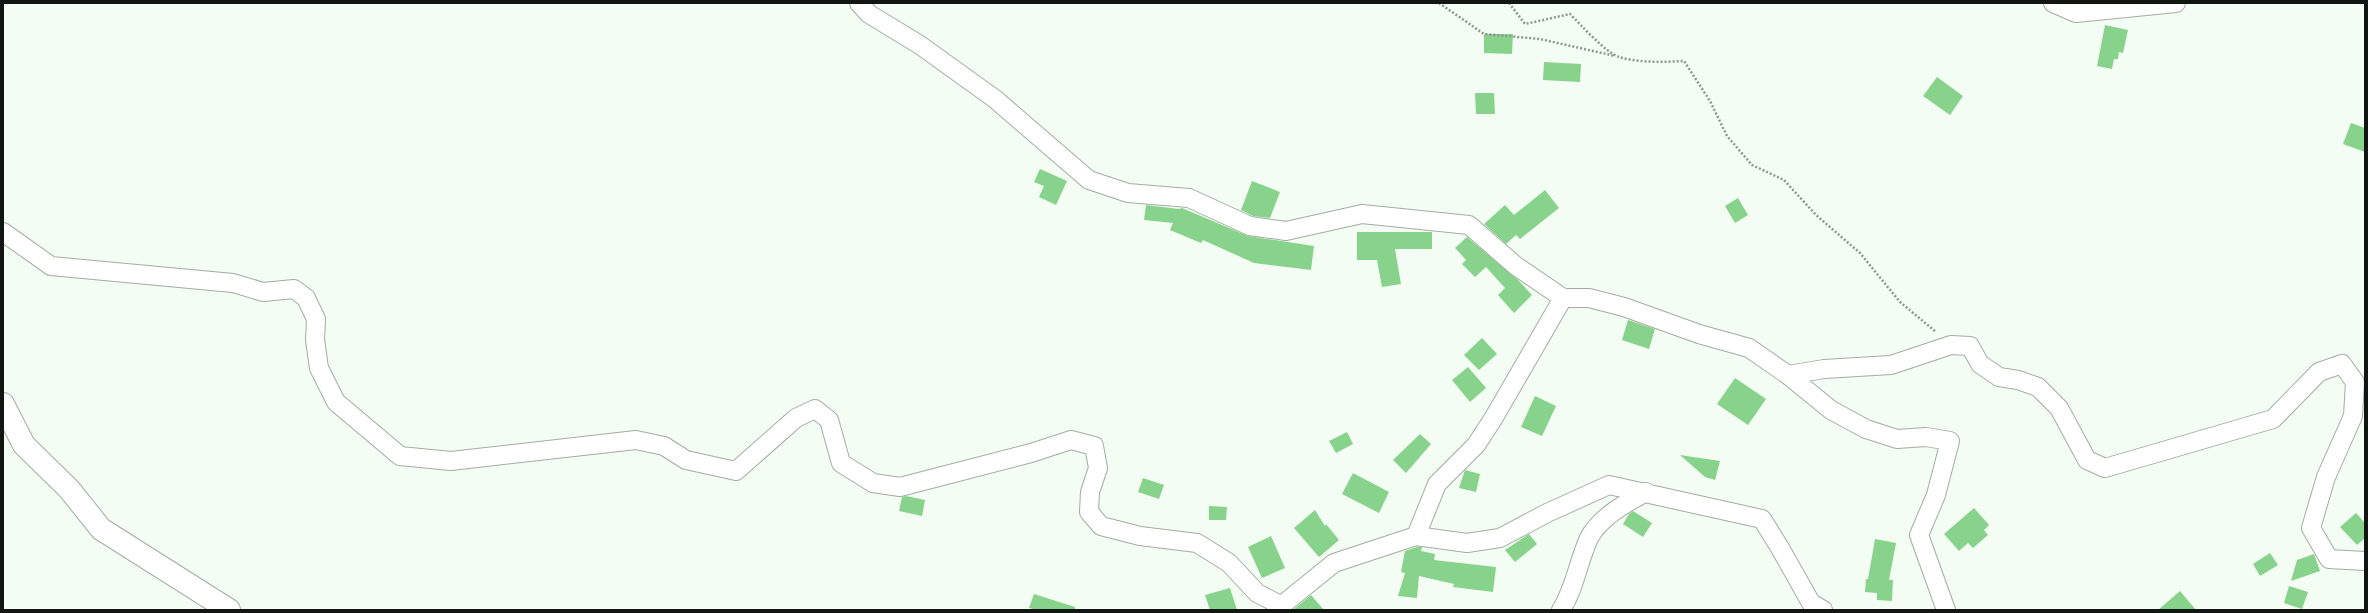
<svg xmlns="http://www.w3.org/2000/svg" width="2368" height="613" viewBox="0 0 2368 613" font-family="Poppins,sans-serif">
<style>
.building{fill:#88d38b}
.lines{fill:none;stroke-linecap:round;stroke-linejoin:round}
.street-casing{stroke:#a3aca3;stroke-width:20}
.secondary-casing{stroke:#a3aca3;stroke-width:24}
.path{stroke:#8f968f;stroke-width:2.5;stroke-dasharray:2 2;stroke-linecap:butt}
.street{stroke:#fff;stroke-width:18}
.secondary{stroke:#fff;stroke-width:22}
</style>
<rect width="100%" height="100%" fill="#f3fdf3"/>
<g class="building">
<path d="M 2105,25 L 2128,30 L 2123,53 L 2119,52 L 2118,59 L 2114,59 L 2112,69 L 2097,66 Z"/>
<path d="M 1484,34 L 1513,34 L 1512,54 L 1484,53 Z"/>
<path d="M 1544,62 L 1581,64 L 1580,82 L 1543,80 Z"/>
<path d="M 1937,77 L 1963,96 L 1950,115 L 1923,96 Z"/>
<path d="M 1475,93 L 1494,93 L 1495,114 L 1476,114 Z"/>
<path d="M 2351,123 L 2365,128 L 2365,152 L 2343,144 Z"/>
<path d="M 1040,169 L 1067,181 L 1056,205 L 1039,197 L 1044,186 L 1034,182 Z"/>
<path d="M 1252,181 L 1280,192 L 1270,218 L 1253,216 L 1241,210 Z"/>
<path d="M 1545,190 L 1559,208 L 1520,239 L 1516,235 L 1506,244 L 1484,224 L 1505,205 L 1514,215 Z"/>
<path d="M 1738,198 L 1748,215 L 1735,223 L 1725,206 Z"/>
<path d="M 1146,205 L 1179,209 L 1182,208 L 1248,236 L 1314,246 L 1311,270 L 1254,263 L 1203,240 L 1201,243 L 1170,230 L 1173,223 L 1144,220 Z"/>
<path d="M 1357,232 L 1432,232 L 1432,249 L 1395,249 L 1401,284 L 1382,287 L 1377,260 L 1357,260 Z"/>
<path d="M 1467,237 L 1518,280 L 1532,295 L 1514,313 L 1498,295 L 1505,288 L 1486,267 L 1475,277 L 1462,264 L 1466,260 L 1455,248 Z"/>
<path d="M 1628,320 L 1655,329 L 1649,349 L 1622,340 Z"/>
<path d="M 1482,338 L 1497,354 L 1479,370 L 1464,355 Z"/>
<path d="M 1468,367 L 1486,388 L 1470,402 L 1452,380 Z"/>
<path d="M 1735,378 L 1766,399 L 1748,425 L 1717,404 Z"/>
<path d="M 1535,396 L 1556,406 L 1542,436 L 1521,427 Z"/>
<path d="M 1347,432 L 1353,444 L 1336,453 L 1329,441 Z"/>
<path d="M 1420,434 L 1431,444 L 1406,473 L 1393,460 Z"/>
<path d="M 1680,455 L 1720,461 L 1715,480 L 1705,477 Z"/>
<path d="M 1465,470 L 1480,474 L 1476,492 L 1459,488 Z"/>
<path d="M 1353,473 L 1389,492 L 1379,513 L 1342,494 Z"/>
<path d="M 1143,478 L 1164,485 L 1159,499 L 1138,492 Z"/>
<path d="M 906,496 L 925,500 L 922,516 L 899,511 L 902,497 Z"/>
<path d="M 1209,506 L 1227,507 L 1226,520 L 1209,520 Z"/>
<path d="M 1974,508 L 1989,525 L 1984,530 L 1988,535 L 1973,548 L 1968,543 L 1959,551 L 1944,534 Z"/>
<path d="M 1315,510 L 1325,526 L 1326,524 L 1339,540 L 1319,557 L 1294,528 Z"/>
<path d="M 1633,511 L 1652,523 L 1643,537 L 1623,524 L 1629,514 Z"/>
<path d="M 2356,513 L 2365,523 L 2365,538 L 2357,545 L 2340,527 Z"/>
<path d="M 1529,534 L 1537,544 L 1515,562 L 1505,550 Z"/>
<path d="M 1271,536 L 1285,568 L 1262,578 L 1248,547 Z"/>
<path d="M 1875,539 L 1896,543 L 1889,580 L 1893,580 L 1892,601 L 1877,600 L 1877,593 L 1865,592 L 1866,579 L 1868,579 Z"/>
<path d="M 1417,547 L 1422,547 L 1421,551 L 1435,554 L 1434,560 L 1496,567 L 1493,592 L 1453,587 L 1454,584 L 1419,576 L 1417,598 L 1398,596 L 1405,573 L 1401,572 L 1405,551 Z"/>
<path d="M 2270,553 L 2278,565 L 2260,576 L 2253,564 Z"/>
<path d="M 2314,554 L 2320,571 L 2291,581 L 2297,560 Z"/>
<path d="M 2289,586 L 2308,592 L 2302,609 L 2284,603 Z"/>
<path d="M 1230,588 L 1237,610 L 1210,610 L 1205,595 Z"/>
<path d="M 2180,591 L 2196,610 L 2158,610 Z"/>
<path d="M 1034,594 L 1075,607 L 1075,610 L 1037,610 L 1029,608 Z"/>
<path d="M 1311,595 L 1324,610 L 1293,610 Z"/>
</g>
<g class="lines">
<defs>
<g id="street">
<path d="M 859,3 L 869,14 L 920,45 L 995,99 L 1089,180 L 1128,193 L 1189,198 L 1250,226 L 1286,231 L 1362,214 L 1469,225 L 1516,266 L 1563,298 L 1589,298 L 1624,307 L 1699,334 L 1749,348 L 1788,375 L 1831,410 L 1866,429 L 1897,439 L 1926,437 L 1950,441 L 1936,495 L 1919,535 L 1946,610"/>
<path d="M 2053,3 L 2076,13 L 2176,3"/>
<path d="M 3,232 L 51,266 L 233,283 L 263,292 L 294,289 L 306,298 L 316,319 L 315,340 L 319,368 L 336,402 L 400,456 L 451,461 L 636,440 L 664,446 L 686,460 L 736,471 L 796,418 L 815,409 L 829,420 L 841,463 L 873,483 L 900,487 L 1031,453 L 1071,440 L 1094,446 L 1098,468 L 1090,492 L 1089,512 L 1101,526 L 1140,536 L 1197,543 L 1229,563 L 1257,593 L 1282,606"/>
<path d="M 1788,375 L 1824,369 L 1891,365 L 1951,345 L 1970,346 L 1980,364 L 1999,377 L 2018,380 L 2038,387 L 2059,408 L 2087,460 L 2105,468 L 2273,419 L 2319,372 L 2342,364 L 2355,382 L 2353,416 L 2326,477 L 2311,528 L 2329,559 L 2365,561"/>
<path d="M 1416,536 L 1437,484 L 1476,445 L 1493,419 L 1563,298"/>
<path d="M 1276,610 L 1334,563 L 1416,536 L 1467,543 L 1500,538 L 1547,513 L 1609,485 L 1762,519 L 1780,548 L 1811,603 L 1823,610"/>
<path d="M 1561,610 C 1575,588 1578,562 1589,538 C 1600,517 1626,503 1646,492"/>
</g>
<path id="secondary" d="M 3,404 L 24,445 L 69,489 L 101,529 L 229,610"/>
</defs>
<use href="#street" class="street-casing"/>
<use href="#secondary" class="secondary-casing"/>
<g class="path">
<path d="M 1439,3 L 1484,34 L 1540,39 L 1615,56"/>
<path d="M 1509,3 L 1525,24 L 1570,14 C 1580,24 1606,53 1619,57 C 1639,63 1664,62 1684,61 L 1710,101 L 1727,136 L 1752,165 L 1784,180 L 1816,215 L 1860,253 L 1900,302 L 1936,332"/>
</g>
<use href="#street" class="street"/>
<use href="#secondary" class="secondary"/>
</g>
<rect width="2368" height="613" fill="none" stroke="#121612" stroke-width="8"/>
</svg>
